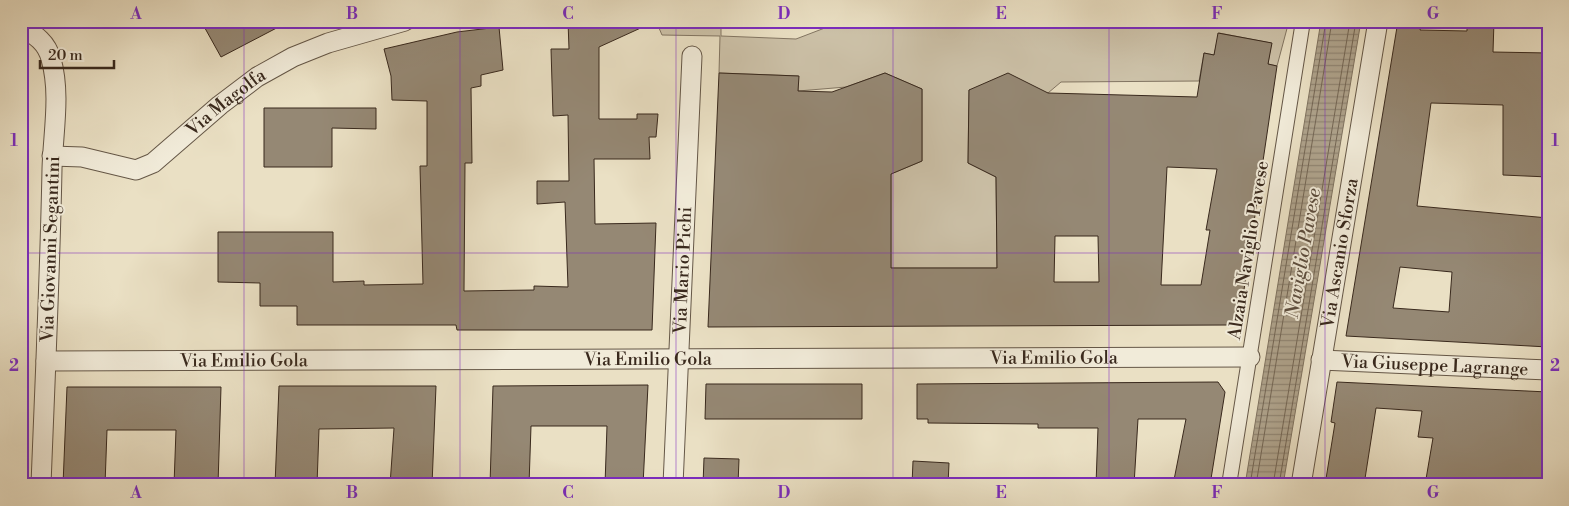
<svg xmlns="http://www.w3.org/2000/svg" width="1569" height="506" viewBox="0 0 1569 506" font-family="'Libre Bodoni',serif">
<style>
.green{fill:#ccc1a8;stroke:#827562}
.water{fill:url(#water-rules);stroke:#7f725f}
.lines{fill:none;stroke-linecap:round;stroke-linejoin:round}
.shore{stroke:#746654;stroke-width:1}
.building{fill:#958874;stroke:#39291d;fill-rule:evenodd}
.pedestrian-casing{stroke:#655747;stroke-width:16}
.minor-casing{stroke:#655747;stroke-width:21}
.pedestrian{stroke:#f1ebd9;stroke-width:14}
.minor{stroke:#f1ebd9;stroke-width:19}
.grid{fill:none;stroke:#7b2cbf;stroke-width:1;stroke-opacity:0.55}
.labels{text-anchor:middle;stroke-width:4;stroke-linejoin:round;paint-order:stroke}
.street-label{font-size:18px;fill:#39291d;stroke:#f1ebd9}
.water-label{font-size:19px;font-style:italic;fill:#5c4d3e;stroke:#f1ebd9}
.neatline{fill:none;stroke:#7b2cbf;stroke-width:2}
.grid-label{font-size:16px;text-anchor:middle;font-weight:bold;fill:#7b2cbf}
</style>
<defs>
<pattern id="water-rules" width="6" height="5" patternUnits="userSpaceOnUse" patternTransform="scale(1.25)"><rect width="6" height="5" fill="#aea28b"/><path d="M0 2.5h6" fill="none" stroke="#8f8471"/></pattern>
</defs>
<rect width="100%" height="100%" fill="#eae0c4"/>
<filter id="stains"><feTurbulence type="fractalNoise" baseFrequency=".004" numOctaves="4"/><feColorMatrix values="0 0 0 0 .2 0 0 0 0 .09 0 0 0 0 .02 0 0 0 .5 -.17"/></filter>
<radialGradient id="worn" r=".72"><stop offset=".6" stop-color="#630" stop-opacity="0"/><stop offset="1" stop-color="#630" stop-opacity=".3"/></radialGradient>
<path class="green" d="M 656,21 L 721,21 L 721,36 L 796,39 L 843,21 L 1289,21 L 1277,66 L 1268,64 L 1271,43 L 1219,33 L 1214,55 L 1204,53 L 1199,81 L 1061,82 L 1048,93 L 969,90 L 968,163 L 996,177 L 997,268 L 891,268 L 891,174 L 922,161 L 922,89 L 885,73 L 846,87 L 798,91 L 798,76 L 719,73 L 720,36 L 662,35 Z"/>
<path class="water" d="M 1321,21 L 1361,21 L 1283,485 L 1245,485 Z"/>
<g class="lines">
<g class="shore">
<path d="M 1250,485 L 1326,21"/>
<path d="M 1256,485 L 1332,21"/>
<path d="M 1273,485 L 1350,21"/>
<path d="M 1279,485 L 1356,21"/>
</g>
</g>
<g class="building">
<path d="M 201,21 L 290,21 L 221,57 Z"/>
<path d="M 568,21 L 656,21 L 599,47 L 599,119 L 637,119 L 637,114 L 658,114 L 656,137 L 649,137 L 650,159 L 594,159 L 595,224 L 656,223 L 652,330 L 457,330 L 456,325 L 297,325 L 297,306 L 260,306 L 260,283 L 218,282 L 218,232 L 333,232 L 333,282 L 364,281 L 364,285 L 423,284 L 420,166 L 427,166 L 427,101 L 392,100 L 391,76 L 384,49 L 457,32 L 499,27 L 503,70 L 481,75 L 481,86 L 471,88 L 472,163 L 465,163 L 464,291 L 534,290 L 534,286 L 568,287 L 565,202 L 537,204 L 537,181 L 569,181 L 568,115 L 553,116 L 551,49 L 569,49 Z"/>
<path d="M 1398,21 L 1422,21 L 1420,30 L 1467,31 L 1467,21 L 1494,21 L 1493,52 L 1548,53 L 1548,177 L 1503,175 L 1503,105 L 1431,103 L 1417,206 L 1548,218 L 1548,347 L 1346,336 ZM 1400,267 L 1452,272 L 1449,312 L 1393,308 Z"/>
<path d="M 1218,33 L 1272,43 L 1268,64 L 1277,66 L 1240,317 L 1228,325 L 708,327 L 719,73 L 799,76 L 798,91 L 832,92 L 885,73 L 922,89 L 922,161 L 891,174 L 891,268 L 997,268 L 996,177 L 968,163 L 969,90 L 1008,73 L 1048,93 L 1197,97 L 1204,53 L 1214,55 ZM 1167,167 L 1217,169 L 1206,230 L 1210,230 L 1201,285 L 1161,285 ZM 1055,236 L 1098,236 L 1099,282 L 1054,282 Z"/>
<path d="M 264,108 L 376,108 L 376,129 L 332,128 L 332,167 L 264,167 Z"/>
<path d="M 1218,382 L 1225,392 L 1210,485 L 1173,485 L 1186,419 L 1138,419 L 1134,485 L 1096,485 L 1098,428 L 1038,428 L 1038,424 L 928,423 L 928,419 L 917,419 L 917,384 Z"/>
<path d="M 1337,382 L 1548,392 L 1548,413 L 1541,485 L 1425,485 L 1433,438 L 1418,437 L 1422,411 L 1376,408 L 1364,485 L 1325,485 L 1335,423 L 1331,422 Z"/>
<path d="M 706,384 L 862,384 L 862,419 L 705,419 Z"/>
<path d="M 648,385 L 643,485 L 605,485 L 607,426 L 531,426 L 529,485 L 490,485 L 493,386 Z"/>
<path d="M 279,386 L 436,386 L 432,485 L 390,485 L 394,428 L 319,429 L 317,485 L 275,485 Z"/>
<path d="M 67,387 L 221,387 L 218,485 L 174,485 L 176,430 L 107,430 L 105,485 L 63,485 Z"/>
<path d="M 704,458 L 739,459 L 738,485 L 703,485 Z"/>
<path d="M 913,461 L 949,463 L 948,485 L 912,485 Z"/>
</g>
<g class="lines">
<defs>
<path id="pedestrian" d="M 1229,485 L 1303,21"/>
<g id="minor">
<path d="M 21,27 C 36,35 47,43 51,59 C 61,94 53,133 52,169 C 50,274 45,380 41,485"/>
<path id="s1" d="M 52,156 L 82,157 L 136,170 L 153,163 L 220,105 L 257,77 L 293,57 L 328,43 L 405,21"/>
<path id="s2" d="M 1321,360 L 1548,370"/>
<path id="s3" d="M 46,361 L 1250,357"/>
<path id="s4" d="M 673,485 L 692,56"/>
<path id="s5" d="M 1301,485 L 1378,21"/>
</g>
</defs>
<use href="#pedestrian" class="pedestrian-casing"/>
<use href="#minor" class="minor-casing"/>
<use href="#pedestrian" class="pedestrian"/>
<use href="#minor" class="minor"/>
</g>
<path class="grid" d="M 244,21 L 244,485M 460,21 L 460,485M 676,21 L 676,485M 893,21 L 893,485M 1109,21 L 1109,485M 1325,21 L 1325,485M 21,253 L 1548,253"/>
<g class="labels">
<g class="street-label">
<text dy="6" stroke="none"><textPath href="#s1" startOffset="199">Via Magolfa</textPath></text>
<text transform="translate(50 249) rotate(-88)" y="6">Via Giovanni Segantini</text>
<text transform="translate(1248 250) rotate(-81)" y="6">Alzaia Naviglio Pavese</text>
<text dy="6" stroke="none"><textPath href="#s5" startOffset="235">Via Ascanio Sforza</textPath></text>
<text dy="6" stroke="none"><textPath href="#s4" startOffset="215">Via Mario Pichi</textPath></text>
<text dy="6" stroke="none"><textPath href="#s3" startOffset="1008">Via Emilio Gola</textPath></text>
<text dy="6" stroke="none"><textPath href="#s3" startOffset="602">Via Emilio Gola</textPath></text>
<text dy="6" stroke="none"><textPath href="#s3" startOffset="198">Via Emilio Gola</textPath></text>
<text dy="6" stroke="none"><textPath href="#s2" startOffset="114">Via Giuseppe Lagrange</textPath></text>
</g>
<g class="water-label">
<text transform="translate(1302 253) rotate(-80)" y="7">Naviglio Pavese</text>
</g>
</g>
<rect width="1569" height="506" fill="none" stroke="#eae0c4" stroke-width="55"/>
<path d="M40 60v8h74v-8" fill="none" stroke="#39291d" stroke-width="2.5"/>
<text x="48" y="60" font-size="15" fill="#39291d" stroke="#f1ebd9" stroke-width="4" paint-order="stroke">20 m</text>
<rect x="28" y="28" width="1514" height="450" class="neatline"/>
<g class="grid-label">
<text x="136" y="19">A</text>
<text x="352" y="19">B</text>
<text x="568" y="19">C</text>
<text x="784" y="19">D</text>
<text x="1001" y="19">E</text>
<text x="1217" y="19">F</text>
<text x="1433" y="19">G</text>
<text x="14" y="146">1</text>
<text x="1555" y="146">1</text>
<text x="14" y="371">2</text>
<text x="1555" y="371">2</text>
<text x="136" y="498">A</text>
<text x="352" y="498">B</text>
<text x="568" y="498">C</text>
<text x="784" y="498">D</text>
<text x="1001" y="498">E</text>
<text x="1217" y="498">F</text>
<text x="1433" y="498">G</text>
</g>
<rect width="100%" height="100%" filter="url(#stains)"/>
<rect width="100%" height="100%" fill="url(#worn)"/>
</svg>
